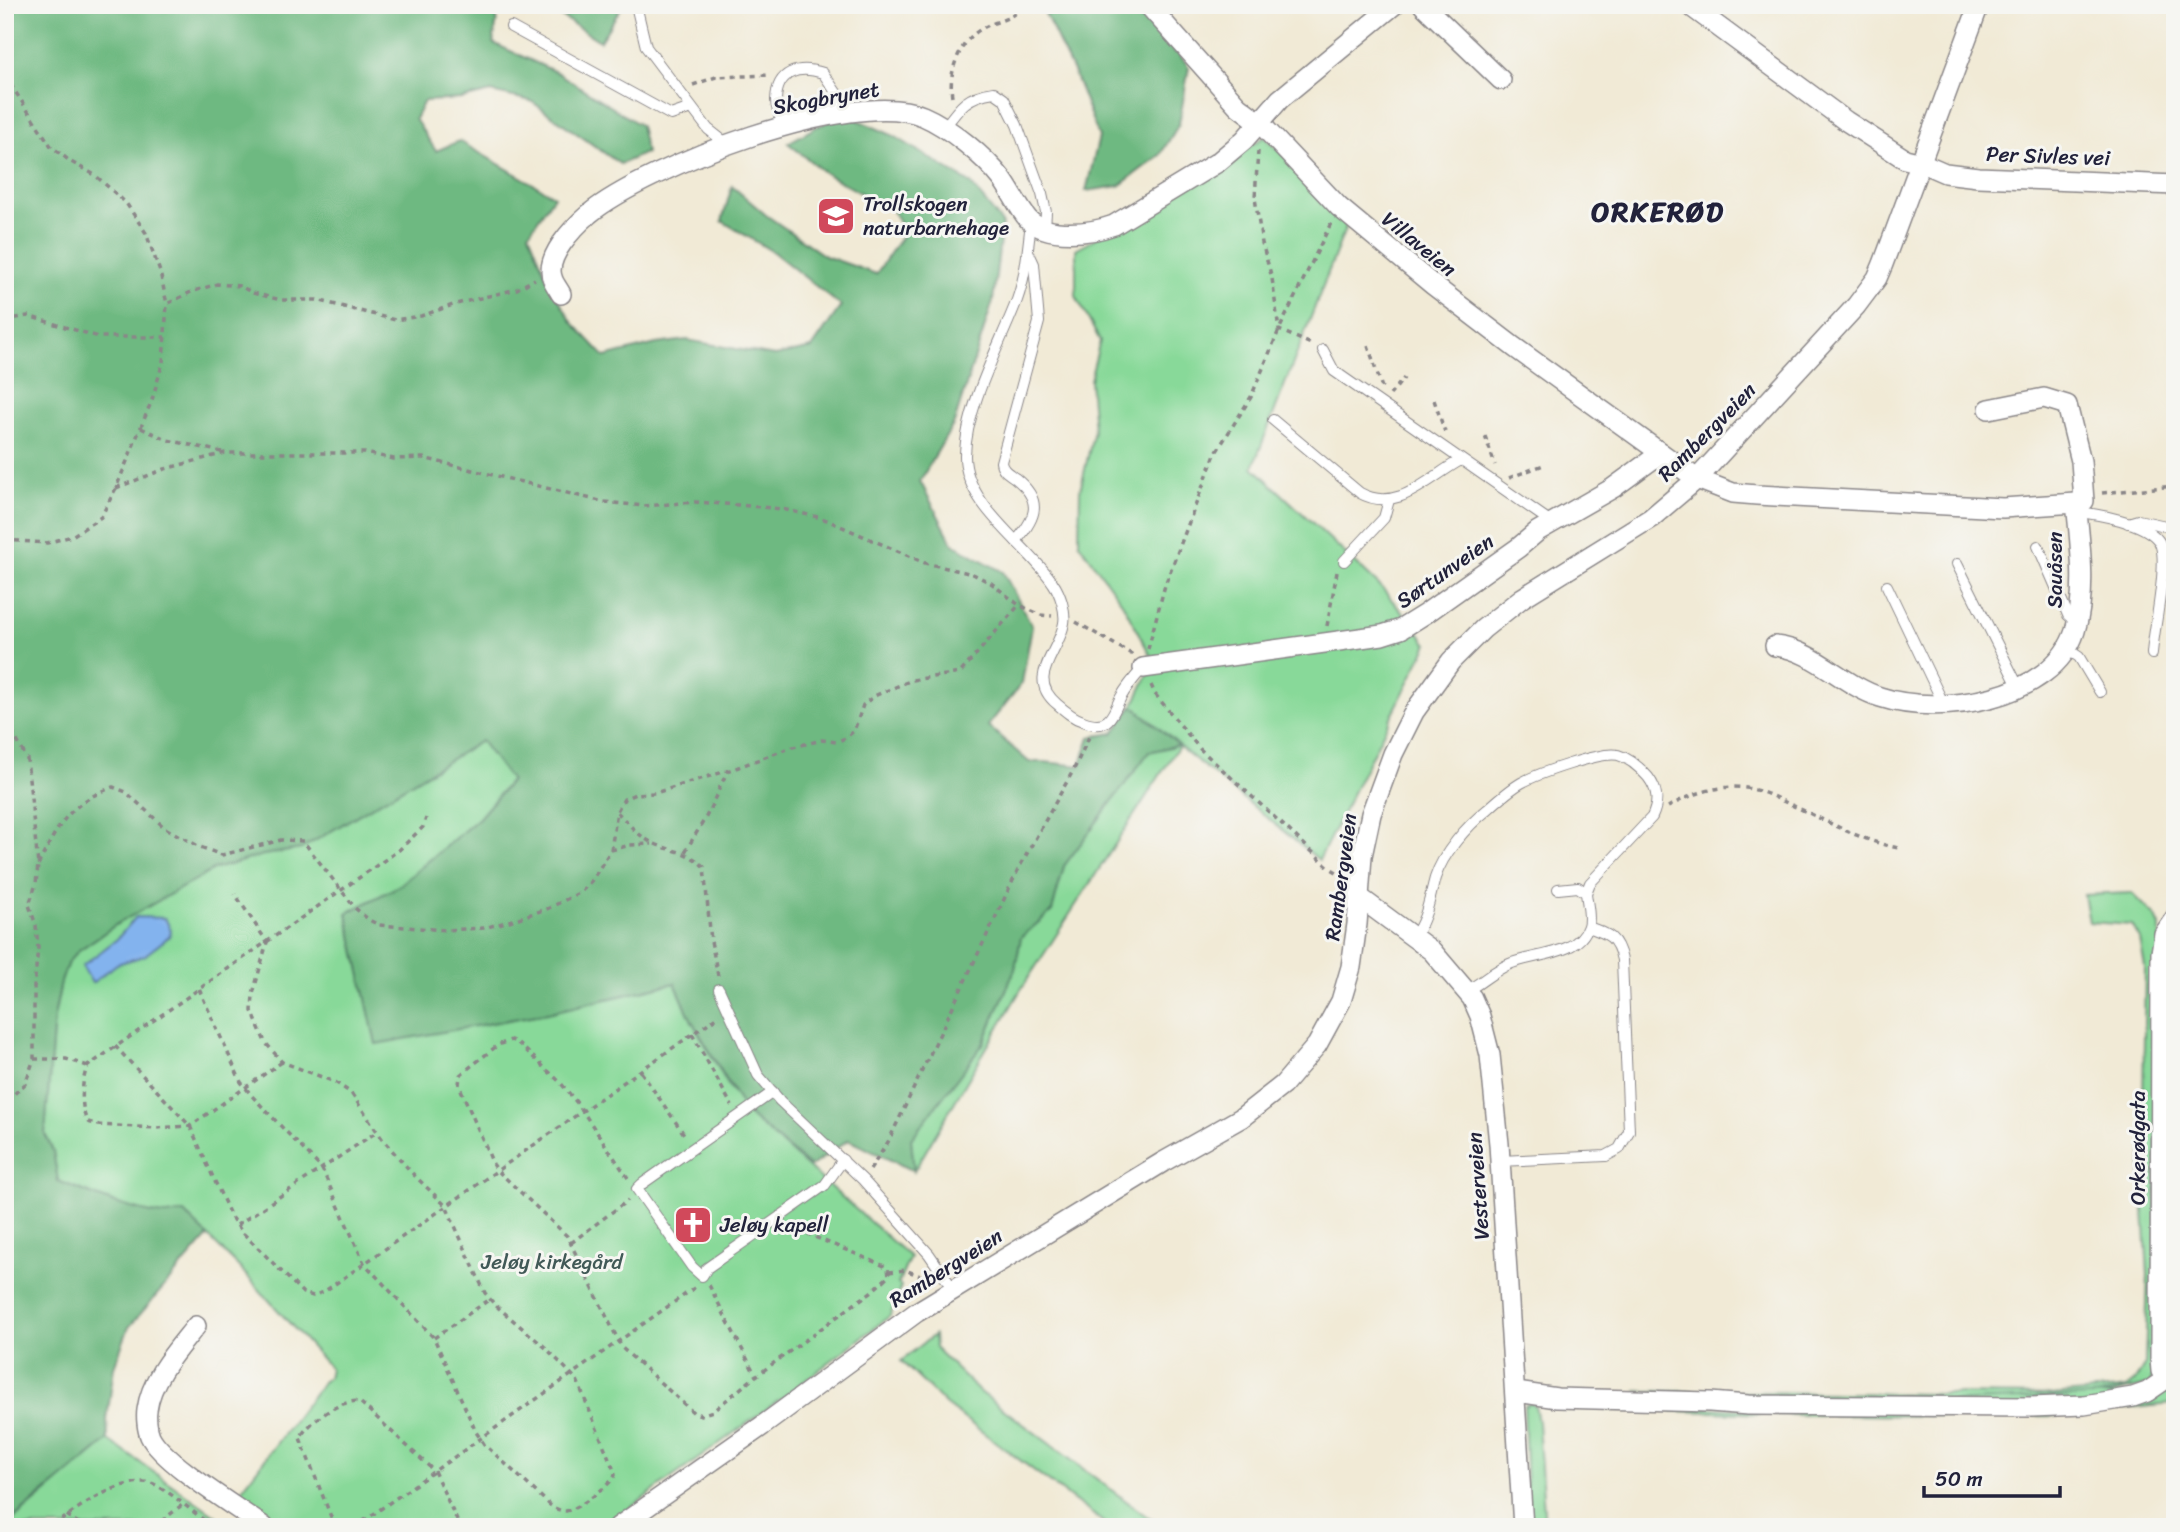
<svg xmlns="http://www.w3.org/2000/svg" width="2180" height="1532" viewBox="0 0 2180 1532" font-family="Sriracha,sans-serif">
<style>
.green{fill:#88d999;stroke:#557e6a;stroke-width:2}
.forest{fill:#6eb981;stroke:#486e5e;stroke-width:2}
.water{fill:#83b3ee;stroke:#526a94;stroke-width:2}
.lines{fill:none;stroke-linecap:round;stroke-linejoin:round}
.lane-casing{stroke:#8a8688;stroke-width:12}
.street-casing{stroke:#8a8688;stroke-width:22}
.path{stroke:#8a8688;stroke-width:3.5;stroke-dasharray:5 5;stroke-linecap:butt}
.lane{stroke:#fff;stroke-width:10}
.street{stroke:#fff;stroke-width:19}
.labels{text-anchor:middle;stroke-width:6;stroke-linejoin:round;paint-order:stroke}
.street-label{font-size:21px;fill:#22223b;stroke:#f6f6f2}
.poi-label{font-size:21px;fill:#22223b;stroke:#f6f6f2;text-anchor:start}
.park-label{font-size:21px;fill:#415957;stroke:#f6f6f2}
.district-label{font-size:28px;font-weight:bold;letter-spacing:2px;fill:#22223b;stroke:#f6f6f2}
</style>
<rect width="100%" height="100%" fill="#f6f6f2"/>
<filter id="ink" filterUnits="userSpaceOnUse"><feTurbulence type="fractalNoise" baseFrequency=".0143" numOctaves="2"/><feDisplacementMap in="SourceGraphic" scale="14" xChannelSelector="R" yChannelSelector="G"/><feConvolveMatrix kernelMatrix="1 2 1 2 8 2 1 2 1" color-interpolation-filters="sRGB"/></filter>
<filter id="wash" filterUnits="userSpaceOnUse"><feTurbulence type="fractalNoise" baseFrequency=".00686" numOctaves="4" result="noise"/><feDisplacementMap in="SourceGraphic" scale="28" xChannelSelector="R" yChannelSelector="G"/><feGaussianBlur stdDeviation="1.57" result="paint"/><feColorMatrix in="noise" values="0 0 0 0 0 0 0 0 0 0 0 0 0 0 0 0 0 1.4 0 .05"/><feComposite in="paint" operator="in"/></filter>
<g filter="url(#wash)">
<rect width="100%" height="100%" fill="#f1ead6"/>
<g class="green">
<path d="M 1264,137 L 1350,216 L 1253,467 L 1382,588 L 1428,644 L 1319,860 L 1179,746 L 1020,991 L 914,1171 L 911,1139 L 983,1044 L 1015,969 L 1021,937 L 1052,911 L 1064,866 L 1149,751 L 1178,745 L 1133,706 L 1154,662 L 1123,604 L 1079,543 L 1080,491 L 1094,430 L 1090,380 L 1100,341 L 1076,296 L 1076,249 L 1195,182 Z"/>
<path d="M 481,741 L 511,780 L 479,818 L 399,886 L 347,913 L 376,1043 L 547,1013 L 675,983 L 692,1021 L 729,1087 L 751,1117 L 910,1257 L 898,1284 L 901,1286 L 890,1316 L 782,1398 L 604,1527 L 270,1527 L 233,1501 L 323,1382 L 328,1378 L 330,1368 L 239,1267 L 184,1213 C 177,1212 170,1216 163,1215 C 127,1210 92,1194 58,1181 L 53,1151 L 45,1134 L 54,1017 L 61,982 L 68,962 L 79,950 L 117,924 L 215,869 L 263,855 L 301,849 Z"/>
<path d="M 2132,893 L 2156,917 L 2160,926 L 2154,1375 L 2149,1385 L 2073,1401 L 1878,1402 L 1636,1391 L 2052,1395 L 2119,1389 L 2126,1388 L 2135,1381 L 2145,1364 L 2148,1275 L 2142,1178 L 2145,967 L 2140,939 L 2132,925 L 2089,922 L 2084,895 Z"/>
<path d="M 934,1335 L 935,1348 L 979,1391 L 1161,1527 L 1110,1527 L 946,1405 L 901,1361 Z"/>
<path d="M 2175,1390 L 2175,1404 L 2173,1404 L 2048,1416 L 1807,1415 L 1546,1407 L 1543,1402 L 1758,1410 L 2160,1393 Z"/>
<path d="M 1530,1403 L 1535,1405 L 1538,1422 L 1545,1527 L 1528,1527 L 1524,1406 Z"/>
<path d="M 108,1440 L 232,1527 L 5,1527 Z"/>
</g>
<g class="forest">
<path d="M 5,5 L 503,5 L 498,13 L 493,43 L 556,72 L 640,125 L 646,153 L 620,164 L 531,101 L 491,92 L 462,99 L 424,101 L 415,119 L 436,151 L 459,141 L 554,196 L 529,233 L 549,282 L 572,322 L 605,357 L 656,344 L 687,340 L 775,356 L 812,348 L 841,306 L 773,252 L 722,221 L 732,186 L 766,215 L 825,256 L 876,274 L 904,233 L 893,211 L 825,173 L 788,143 L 818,126 L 847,115 L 894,136 L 970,183 L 1002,223 L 993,301 L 954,423 L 920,481 L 953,544 L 1003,572 L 1032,626 L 1022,683 L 988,726 L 1029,762 L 1044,762 L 1080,766 L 1090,737 L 1113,733 L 1133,706 L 1179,745 L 1149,752 L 1064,866 L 1052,911 L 1021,937 L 1015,969 L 983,1044 L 911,1139 L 914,1171 L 848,1140 L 810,1167 L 751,1117 L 742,1106 L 692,1021 L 675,983 L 547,1013 L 376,1044 L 347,913 L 399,886 L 479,818 L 511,781 L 481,741 L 301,849 L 263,855 L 215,869 L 117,924 L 79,950 L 68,962 L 61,982 L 54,1017 L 45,1134 L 53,1151 L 58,1181 C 92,1194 127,1210 163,1215 C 170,1216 177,1212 184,1213 L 208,1236 L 129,1327 L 114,1367 L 107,1419 L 108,1440 L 5,1525 Z"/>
<path d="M 543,5 L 623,5 L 600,41 Z"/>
<path d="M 1041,5 L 1141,5 L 1189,67 L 1179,124 L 1160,155 L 1119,186 L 1086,191 L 1099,137 L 1075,76 Z"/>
</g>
<path class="water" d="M 136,917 L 165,918 L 171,930 L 170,936 L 144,956 L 117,964 L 92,983 L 82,966 L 117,939 Z"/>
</g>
<g filter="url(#ink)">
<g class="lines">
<defs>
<g id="lane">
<path d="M 636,5 L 646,47 L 708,129 L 727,144"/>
<path d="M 511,27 L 671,115 L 691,108"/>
<path d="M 784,127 C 781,119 776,109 776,100 C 777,71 799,65 823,73 L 844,104 L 848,113"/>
<path d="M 945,127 C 960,106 967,96 994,92 L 1004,99 L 1017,125 L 1042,194 L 1046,212 L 1045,228"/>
<path d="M 1031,222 C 1028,247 1026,275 1017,300 C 1000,345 966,406 965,455 C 964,505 1028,545 1053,583 C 1060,593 1066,611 1064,623 C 1059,654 1025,677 1057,704 C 1065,711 1073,718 1083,721 C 1091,724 1101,727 1108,720 C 1114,715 1117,704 1121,697 C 1127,686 1135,677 1143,668"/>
<path d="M 1323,350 L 1334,371 L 1551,522"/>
<path d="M 1273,420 L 1360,493 C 1398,514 1429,477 1461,460"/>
<path d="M 2077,512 C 2098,514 2144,522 2158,540 C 2171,556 2153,631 2152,654"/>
<path d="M 2128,523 L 2138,520 L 2175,528"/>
<path d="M 1016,541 C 1037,517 1043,500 1015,478 C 1008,473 1002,470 1001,462 L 1039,322 L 1034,264 L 1028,251"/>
<path d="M 2038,546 L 2068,615 L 2077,623"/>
<path d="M 1344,561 L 1384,518 L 1389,500"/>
<path d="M 1957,564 L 2018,686"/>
<path d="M 1887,586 L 1944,705"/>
<path d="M 2067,649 L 2079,657 L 2100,692"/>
<path d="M 1413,938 C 1427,919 1429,900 1435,878 C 1443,853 1467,826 1487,810 C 1497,801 1509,790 1521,783 C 1537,774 1601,751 1618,755 C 1629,758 1640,768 1648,777 C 1658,790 1659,802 1652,817 L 1590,883 L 1586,893"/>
<path d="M 719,989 L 758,1075 L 780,1101 L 863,1180 L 929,1254 L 953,1289"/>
<path d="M 1466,991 C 1482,983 1495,969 1512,963 C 1535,954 1579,955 1588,926 C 1591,917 1587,903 1586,893 L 1578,887 L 1558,889"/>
<path d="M 773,1092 L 642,1184 L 637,1189 L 692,1267 L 702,1276 L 707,1268 L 825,1185 L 843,1160"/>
<path d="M 1500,1161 L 1606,1156 L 1619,1149 L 1629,1131 L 1622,960 C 1617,937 1609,934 1588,927"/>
</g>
<g id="street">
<path d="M 1148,5 L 1238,106 L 1259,122 L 1339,207 L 1433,285 L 1514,347 L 1697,479 L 1733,493 L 1757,495 L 2003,508 L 2076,503"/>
<path d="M 1423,5 L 1501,80"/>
<path d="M 1689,5 L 1846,121 L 1905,159 L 1922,163 L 1945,173 L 1978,177 L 2175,185"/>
<path d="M 561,294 C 559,290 555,285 553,280 C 543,258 574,227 589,214 C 646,167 854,86 923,116 C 949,127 985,157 1002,179 C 1011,191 1018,207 1028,219 C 1047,239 1092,233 1114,225 L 1218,162 L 1244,140 L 1280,99 L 1394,5"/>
<path d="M 1775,646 C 1815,650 1842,685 1880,697 C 1940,717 2053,700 2075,631 C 2087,593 2080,542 2076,503 L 2084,501 L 2081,461 L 2067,405 L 2044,398 L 1989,409"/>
<path d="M 1143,668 L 1382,635 L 1401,629 L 1425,614 L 1518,548 L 1538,531 L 1613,488 L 1661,453"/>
<path d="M 1359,897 L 1432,951 L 1472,998 L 1480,1016 L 1490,1055 L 1499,1144 L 1523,1527"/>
<path d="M 196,1326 C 177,1350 151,1378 147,1410 C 146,1417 147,1429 150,1436 C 162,1462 238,1508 264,1527"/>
<path d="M 2166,1379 L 2161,1371 L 2160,1359 L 2161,953 L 2164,934 L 2175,918"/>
<path d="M 1516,1392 L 1557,1398 L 1710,1402 L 1748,1405 L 2031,1407 L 2084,1405 L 2133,1397 L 2147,1392 L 2166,1379"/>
<path d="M 618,1527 L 762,1426 L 917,1312 L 1163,1162 L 1241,1118 L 1283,1085 L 1317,1045 L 1341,1001 L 1351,967 L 1357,924 L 1362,856 L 1371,814 L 1393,754 L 1414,712 L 1451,661 L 1483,629 L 1522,598 L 1651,518 L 1697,479 L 1856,306 L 1877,278 L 1883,264 L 1979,5"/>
</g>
</defs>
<use href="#lane" class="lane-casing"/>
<use href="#street" class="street-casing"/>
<g class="path">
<path d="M 5,76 L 51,146 L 71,162 L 95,175 L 126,203 L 146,233 L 160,272 L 167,304"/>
<path d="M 693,85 L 716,77 L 771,75"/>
<path d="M 952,96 C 948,71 960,40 983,28 C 996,20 1015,20 1021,5"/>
<path d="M 1258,151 L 1255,198 L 1262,243 L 1272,278 L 1279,330 L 1311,344"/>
<path d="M 5,320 L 28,316 L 99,337 L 165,337"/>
<path d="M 1368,345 L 1382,388"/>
<path d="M 1390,395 L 1404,378"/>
<path d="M 1434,400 L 1445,432"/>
<path d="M 141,428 L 168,440 L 222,452"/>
<path d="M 1485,436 L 1495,465"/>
<path d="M 1509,478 L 1546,464"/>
<path d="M 116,488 L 165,469 L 225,453 L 365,453 L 394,459 L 423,458 L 604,502 L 644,506 L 695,502 L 739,505 L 782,509 L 822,518 L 925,563 L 973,574 L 991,583 L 1019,605 L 1041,615 L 1052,616"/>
<path d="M 2102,493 L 2175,486"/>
<path d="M 5,540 L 47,543 L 72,536 L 101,517 L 116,488 L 152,400 L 163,362 L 167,304 L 191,292 L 217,284 L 240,286 L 253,293 L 281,300 L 317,300 L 395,320 L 421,316 L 456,304 L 517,289 L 535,279"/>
<path d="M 1076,622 L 1133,655"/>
<path d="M 1327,626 L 1337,572"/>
<path d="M 1148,649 L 1165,585 L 1215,454 L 1251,397 L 1279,330 L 1331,223"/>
<path d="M 1151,685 L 1155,694 L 1200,749 L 1330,868 L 1343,876"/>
<path d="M 5,713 L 9,726 L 27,759 L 38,865 L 36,884 L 29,905 L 36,925 L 38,948 L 34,987 L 34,1059 L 25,1084 L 13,1095 L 5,1098"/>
<path d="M 1668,807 C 1691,794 1719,784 1746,788 C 1761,790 1774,797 1787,803 C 1824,819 1858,840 1898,848"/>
<path d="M 617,812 C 629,824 640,838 655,844 C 674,852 689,851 704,867 L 711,941 L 718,976"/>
<path d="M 611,850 L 630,845 L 652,844"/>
<path d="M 685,852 L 706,817 L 728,770"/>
<path d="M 38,865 C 59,824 68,804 113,787 L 126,792 L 165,828 L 200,847 L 222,855 L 281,840 L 303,841 L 355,908 L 369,920 L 379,925 L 446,930 L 484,928 L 506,922 L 547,909 L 581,892 L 592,880 L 611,850 L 617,811 L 624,799 L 635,794 L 655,793 L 736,768 L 789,748 L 822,740 L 836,742 L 845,738 L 854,731 L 863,705 L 874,696 L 912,680 L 960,673 L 1019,605"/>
<path d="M 199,989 L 241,1082 L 252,1096 L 322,1169 L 364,1263 L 434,1338 L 476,1432 L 484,1444 L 550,1505 C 555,1508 559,1511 566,1511 C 577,1510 611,1485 615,1475 L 613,1468 L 577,1380 L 546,1348 L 495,1305 L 485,1293 L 446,1206 L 414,1175 L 383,1140 L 351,1093 L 335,1082 L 282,1062 L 265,1042 L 252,1011 L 253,994 L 267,942 L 235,894"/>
<path d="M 692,1034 L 732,1106"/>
<path d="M 115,1046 L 190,1126 L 231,1217 L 242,1232 L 303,1293 L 313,1296 L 325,1291 L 717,1017"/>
<path d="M 34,1059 L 66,1059 L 88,1066"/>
<path d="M 282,1062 L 190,1126 L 155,1128 L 99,1125 L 88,1122 C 80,1111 81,1078 88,1066 L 399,850 L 423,827 L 426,818"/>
<path d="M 641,1072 L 686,1137"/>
<path d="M 870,1170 L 888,1142 L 1019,868 L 1074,769 L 1089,737"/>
<path d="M 628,1178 L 577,1103 L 560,1082 L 518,1043 L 511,1040 L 498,1045 L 460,1075 L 459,1085 L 493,1164 L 498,1171 L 567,1236 L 622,1348 L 694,1413 L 701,1415 L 713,1411 L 756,1376 L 871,1292 L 889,1276 L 888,1268 L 880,1264 L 788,1226"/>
<path d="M 237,1225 L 378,1131"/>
<path d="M 571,1243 L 628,1200"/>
<path d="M 889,1272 L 905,1270 L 931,1280"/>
<path d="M 709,1285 L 756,1376"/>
<path d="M 434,1338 L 490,1299"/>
<path d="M 67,1515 L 83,1527"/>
<path d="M 54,1527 C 73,1509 123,1476 151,1483 C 165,1487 199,1517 213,1527"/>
<path d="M 154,1527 L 182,1505"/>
<path d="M 335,1527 L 300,1438 C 307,1423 344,1397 360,1402 L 434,1471 L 460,1527"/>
<path d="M 355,1527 L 697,1286"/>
</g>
<use href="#lane" class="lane"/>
<use href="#street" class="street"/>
</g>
</g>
<defs>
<symbol id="school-square" viewBox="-11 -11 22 22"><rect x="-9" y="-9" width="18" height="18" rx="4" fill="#d1495b" stroke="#f6f6f2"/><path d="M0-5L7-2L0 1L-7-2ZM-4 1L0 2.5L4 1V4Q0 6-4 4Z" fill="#fff"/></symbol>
<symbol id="church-square" viewBox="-11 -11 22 22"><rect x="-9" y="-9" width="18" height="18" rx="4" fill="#d1495b" stroke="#f6f6f2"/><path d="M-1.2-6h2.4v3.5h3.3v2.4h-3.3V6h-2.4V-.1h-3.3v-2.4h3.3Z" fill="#fff"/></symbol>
</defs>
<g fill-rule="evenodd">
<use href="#school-square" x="814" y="194" width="44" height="44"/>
<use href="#church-square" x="671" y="1203" width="44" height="44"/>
</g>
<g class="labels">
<g class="street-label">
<text transform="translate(826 98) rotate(-10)" y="7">Skogbrynet</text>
<text transform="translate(2048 156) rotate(2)" y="7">Per Sivles vei</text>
<text transform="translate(1419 244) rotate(39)" y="7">Villaveien</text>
<text transform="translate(1707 432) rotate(-45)" y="7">Rambergveien</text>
<text transform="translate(2055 570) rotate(-90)" y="7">Sauåsen</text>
<text transform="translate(1445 571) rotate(-35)" y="7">Sørtunveien</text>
<text transform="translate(1341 877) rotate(-82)" y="7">Rambergveien</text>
<text transform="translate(2138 1148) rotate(-90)" y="7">Orkerødgata</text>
<text transform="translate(1478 1186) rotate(-94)" y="7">Vesterveien</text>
<text transform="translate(946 1268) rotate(-32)" y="7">Rambergveien</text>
</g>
<g class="poi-label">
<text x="863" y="211">Trollskogen<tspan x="863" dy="24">naturbarnehage</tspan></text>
<text x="720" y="1232">Jeløy kapell</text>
</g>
<g class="park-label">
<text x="552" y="1269">Jeløy kirkegård</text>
</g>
<g class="district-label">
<text x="1658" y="221">ORKERØD</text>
</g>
</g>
<rect width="2180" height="1532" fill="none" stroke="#f6f6f2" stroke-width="28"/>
<path d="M1924 1486v10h136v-10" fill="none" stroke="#22223b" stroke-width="3.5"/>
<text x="1935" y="1486" font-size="21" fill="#22223b" stroke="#f6f6f2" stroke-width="5" paint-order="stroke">50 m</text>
</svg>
